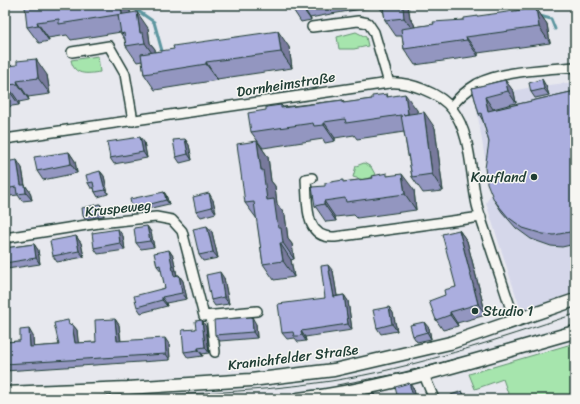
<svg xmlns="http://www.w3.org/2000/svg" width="580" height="404" viewBox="0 0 580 404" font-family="Sriracha,sans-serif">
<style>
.built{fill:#d5d7ea}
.green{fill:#a6e5ad;stroke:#629170}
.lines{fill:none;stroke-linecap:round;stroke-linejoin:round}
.stream{stroke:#5d969f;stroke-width:3}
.minor-casing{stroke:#1f3d34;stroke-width:12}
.secondary-casing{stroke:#1f3d34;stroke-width:15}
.minor{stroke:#f6f6f2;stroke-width:9}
.secondary{stroke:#f6f6f2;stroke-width:12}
.tram{stroke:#1f3d34;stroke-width:1}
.wall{fill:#9396c0;stroke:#1f3d34}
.shaded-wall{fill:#787a9c;stroke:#1f3d34}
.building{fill:#abaedf;stroke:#1f3d34}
.poi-dot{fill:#1f3d34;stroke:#f6f6f2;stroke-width:1.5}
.labels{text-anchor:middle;stroke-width:3;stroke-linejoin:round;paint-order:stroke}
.street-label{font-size:14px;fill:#1f3d34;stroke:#f6f6f2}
.poi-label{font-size:14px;fill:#1f3d34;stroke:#f6f6f2;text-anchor:end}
</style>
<rect width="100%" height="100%" fill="#e7e8ee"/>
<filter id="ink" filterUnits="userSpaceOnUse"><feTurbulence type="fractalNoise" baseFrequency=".025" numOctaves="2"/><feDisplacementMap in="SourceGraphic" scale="8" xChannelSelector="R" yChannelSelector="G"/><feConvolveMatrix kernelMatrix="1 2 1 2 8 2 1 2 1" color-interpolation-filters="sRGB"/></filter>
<g filter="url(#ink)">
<path class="built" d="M 575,82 L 575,292 L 521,311 L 486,203 L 491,194 L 475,99 L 532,87 Z"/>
<g class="green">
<path d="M 356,32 L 366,37 L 368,46 L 354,49 L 339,49 L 337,37 Z"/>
<path d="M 98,56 L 100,72 C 87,74 74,76 71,60 Z"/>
<path d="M 364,163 L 371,167 L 376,176 L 364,180 L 353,177 L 356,166 Z"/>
<path d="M 575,343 L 575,399 L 510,399 L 503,379 L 475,389 L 469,374 Z"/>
</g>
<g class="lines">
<g class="stream">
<path d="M 125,6 L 131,6 L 154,22 L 162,51"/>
<path d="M 540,16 L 551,19 L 555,29"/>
</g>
<defs>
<g id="minor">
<path d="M 312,27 L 358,21 L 368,23 L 374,32 L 389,83"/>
<path d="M 72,52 L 109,46 L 125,74 L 133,121"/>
<path d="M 451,107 C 458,98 467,90 477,84 C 500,71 548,69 575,67"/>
<path d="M 5,139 L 389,83 C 408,81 440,93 452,109 C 472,135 470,174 477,205 C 481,221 487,236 492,252 C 500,275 507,298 515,321"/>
<path d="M 312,178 L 306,179 C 308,202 303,239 335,237 L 481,217"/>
<path d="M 5,238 L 99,223 L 156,217 L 172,220 L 182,231 L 204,316 L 257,311"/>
<path d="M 211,316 L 215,352"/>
<path d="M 424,375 L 434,399"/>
</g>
<g id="secondary">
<path d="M 5,393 L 128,388 L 251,380 L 334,370 L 450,343 L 575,300"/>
<path d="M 298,399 C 393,388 483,357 575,332"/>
</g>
</defs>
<use href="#minor" class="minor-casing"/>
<use href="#secondary" class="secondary-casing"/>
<use href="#minor" class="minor"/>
<use href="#secondary" class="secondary"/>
<g class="tram">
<path d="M 337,385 L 413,371 L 458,358"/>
<path d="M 81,399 C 164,394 248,394 331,381 C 415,368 495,340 575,314"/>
</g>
</g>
<g class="wall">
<path d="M 37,5 L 126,5 L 130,11 L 131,13 L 148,28 L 150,43 L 155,49 L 155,52 L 289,47 L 292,68 L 217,79 L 218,80 L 155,90 L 144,74 L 142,61 L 137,62 L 126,46 L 125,40 L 121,34 L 121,32 L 71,40 L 67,35 L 48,38 L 49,41 L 39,43 L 27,27 Z"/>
<path d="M 290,5 L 408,5 L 410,18 L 414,24 L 415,27 L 464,20 L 536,8 L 547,24 L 550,43 L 478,53 L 478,56 L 415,65 L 404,49 L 402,36 L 396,36 L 385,20 L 384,13 L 380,8 L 380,6 L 331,14 L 310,18 L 311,20 L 301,22 Z"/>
<path d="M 5,66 L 47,75 L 50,94 L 28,97 L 29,100 L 19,102 L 19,105 L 5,107 Z"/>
<path d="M 505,80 L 514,92 L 516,103 L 493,109 L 493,110 L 575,91 L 575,244 L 562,247 L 551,246 L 531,239 L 516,228 L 502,212 L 494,200 L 489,142 L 483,121 L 479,114 L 472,88 Z"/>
<path d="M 546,86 L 549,95 L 535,98 L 531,92 Z"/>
<path d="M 387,94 L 388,97 L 417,110 L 417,113 L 435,128 L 443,191 L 423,193 L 412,177 L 404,132 L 357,139 L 354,135 L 335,138 L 335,141 L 325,143 L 323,139 L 263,148 L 251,132 L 281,105 L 283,107 L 343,100 L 345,103 L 372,99 Z"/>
<path d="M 185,139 L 189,145 L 192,160 L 180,163 L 176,157 Z"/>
<path d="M 257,141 L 268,157 L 271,181 L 275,186 L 277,204 L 285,215 L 288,239 L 292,244 L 294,259 L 291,260 L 294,277 L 274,280 L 263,264 L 257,219 L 245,203 Z"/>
<path d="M 144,142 L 147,158 L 114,164 L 110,158 Z"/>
<path d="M 69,152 L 75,161 L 77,173 L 43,180 L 37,171 Z"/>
<path d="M 5,162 L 22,168 L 25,185 L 30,192 L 32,200 L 22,201 L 18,195 L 10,196 L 7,192 L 5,193 Z"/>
<path d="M 100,171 L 104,176 L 108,194 L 98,197 L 95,192 L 94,188 L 91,188 L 88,183 Z"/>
<path d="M 389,176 L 414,190 L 416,210 L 357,218 L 354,215 L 335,217 L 336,221 L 326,222 L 315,206 L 344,182 Z"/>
<path d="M 164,192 L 166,195 L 169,204 L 134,212 L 132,209 Z"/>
<path d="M 213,200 L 216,213 L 201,217 L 196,211 Z"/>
<path d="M 100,204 L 102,207 L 104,216 L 85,219 L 83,216 Z"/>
<path d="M 147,226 L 151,232 L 154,247 L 141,249 L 136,243 Z"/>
<path d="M 459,230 L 467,241 L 486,315 L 457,323 L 458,326 L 443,330 L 436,320 L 445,295 L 456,287 Z"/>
<path d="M 212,232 L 218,258 L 203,261 L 199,255 Z"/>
<path d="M 76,236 L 81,243 L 84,257 L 57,262 L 53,256 Z"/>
<path d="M 123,236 L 125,250 L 98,254 L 94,248 Z"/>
<path d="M 34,244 L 38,250 L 40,264 L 7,269 L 5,267 L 5,248 Z"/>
<path d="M 169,250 L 173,256 L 177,275 L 179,275 L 183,281 L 187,299 L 166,303 L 167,306 L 141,313 L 137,307 L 165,288 L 162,272 L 157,266 Z"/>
<path d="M 333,271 L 337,296 L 344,295 L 348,301 L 352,330 L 305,337 L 306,341 L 298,342 L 295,338 L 287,339 L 282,333 L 325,298 Z"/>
<path d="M 224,278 L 229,304 L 215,306 L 211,300 Z"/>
<path d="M 389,307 L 393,313 L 397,331 L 381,334 L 377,328 Z"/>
<path d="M 115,319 L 119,325 L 121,341 L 169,344 L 170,360 L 5,371 L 5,342 L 20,341 L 33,336 L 33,347 L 59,345 L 71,324 L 72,324 L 77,330 L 78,343 L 96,342 Z"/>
<path d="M 256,324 L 257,338 L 220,341 L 215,335 Z"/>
<path d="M 206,327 L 209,353 L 202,354 L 203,356 L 188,358 L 184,352 L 196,329 Z"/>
<path d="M 429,328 L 431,339 L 417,342 L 413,336 Z"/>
<path d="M 414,389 L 416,399 L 398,399 Z"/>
</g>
<g class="shaded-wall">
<path d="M 121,5 L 126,5 L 130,11 L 133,31 L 122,14 Z"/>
<path d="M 300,5 L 302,5 L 310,18 L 311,20 Z"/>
<path d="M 399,5 L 408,5 L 410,18 L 414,24 L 416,34 L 404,18 L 399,8 Z"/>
<path d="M 536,8 L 547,24 L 550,43 L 539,27 Z"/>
<path d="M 137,12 L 148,28 L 150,43 L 155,49 L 156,59 L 145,43 L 140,33 Z"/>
<path d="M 37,22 L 48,38 L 49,41 L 38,25 Z"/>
<path d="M 278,31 L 289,47 L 292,68 L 281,52 Z"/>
<path d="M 466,37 L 478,53 L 478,56 L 467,40 Z"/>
<path d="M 36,59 L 47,75 L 50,94 L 38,78 Z"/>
<path d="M 206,62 L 217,79 L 218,80 L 206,64 Z"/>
<path d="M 542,79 L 546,86 L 549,95 L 544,89 Z"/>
<path d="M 505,80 L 514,92 L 516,103 L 508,91 Z"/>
<path d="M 17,81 L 28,97 L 29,100 L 18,84 Z"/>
<path d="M 7,85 L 19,102 L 19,105 L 8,89 Z"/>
<path d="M 405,94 L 417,110 L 419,130 L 408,114 Z"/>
<path d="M 485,97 L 493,109 L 497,123 L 488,111 Z"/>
<path d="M 424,112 L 435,128 L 443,191 L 432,174 Z"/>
<path d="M 324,122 L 335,138 L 335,141 L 324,125 Z"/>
<path d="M 140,137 L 144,142 L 147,158 L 143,152 Z"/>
<path d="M 185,139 L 189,145 L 192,160 L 188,154 Z"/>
<path d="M 257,141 L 268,157 L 271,181 L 275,186 L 277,204 L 285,215 L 288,239 L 292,244 L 294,259 L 283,243 L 267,200 L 261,170 Z"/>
<path d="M 69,152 L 75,161 L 77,173 L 71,164 Z"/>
<path d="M 17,160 L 22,168 L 26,193 L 21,185 Z"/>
<path d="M 100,171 L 104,176 L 108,194 L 105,190 Z"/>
<path d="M 402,174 L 414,190 L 416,210 L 405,194 Z"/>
<path d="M 25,185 L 30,192 L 32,200 L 26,193 Z"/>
<path d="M 164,192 L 166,195 L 169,204 L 166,200 Z"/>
<path d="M 209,193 L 213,200 L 216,213 L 212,207 Z"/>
<path d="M 324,201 L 335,217 L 336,221 L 324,204 Z"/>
<path d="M 100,204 L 102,207 L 104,216 L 102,213 Z"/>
<path d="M 147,226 L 151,232 L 154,247 L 150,241 Z"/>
<path d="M 207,226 L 212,232 L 218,258 L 213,252 Z"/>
<path d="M 118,229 L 123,236 L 125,250 L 120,243 Z"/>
<path d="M 459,230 L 467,241 L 486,315 L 478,304 Z"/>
<path d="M 76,236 L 81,243 L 84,257 L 79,251 Z"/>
<path d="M 280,243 L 291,260 L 294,277 L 283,261 Z"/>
<path d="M 34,244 L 38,250 L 40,264 L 36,258 Z"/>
<path d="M 169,250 L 173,256 L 178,282 L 174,276 Z"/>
<path d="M 328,265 L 333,271 L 338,302 L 334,297 Z"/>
<path d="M 220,272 L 224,278 L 229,304 L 224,297 Z"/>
<path d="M 179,275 L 183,281 L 187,299 L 182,293 Z"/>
<path d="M 344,295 L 348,301 L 352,330 L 348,324 Z"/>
<path d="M 162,297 L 166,303 L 167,306 L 162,300 Z"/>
<path d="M 389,307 L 393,313 L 397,331 L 392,324 Z"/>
<path d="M 450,312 L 457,323 L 458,326 L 450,315 Z"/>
<path d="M 252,317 L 256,324 L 257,338 L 253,332 Z"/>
<path d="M 115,319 L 119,325 L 121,347 L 117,341 Z"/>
<path d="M 202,320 L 206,327 L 209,353 L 205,347 Z"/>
<path d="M 424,322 L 429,328 L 431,339 L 427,332 Z"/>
<path d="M 72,324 L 77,330 L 79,349 L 75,343 Z"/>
<path d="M 29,329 L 33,336 L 34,354 L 30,347 Z"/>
<path d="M 301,331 L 305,337 L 306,341 L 302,335 Z"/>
<path d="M 165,338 L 169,344 L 170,360 L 166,354 Z"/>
<path d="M 198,348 L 202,354 L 203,356 L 198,350 Z"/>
<path d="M 409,383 L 414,389 L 416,399 L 415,399 L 413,396 Z"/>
<path d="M 462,391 L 466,399 L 465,399 Z"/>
<path d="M 374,394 L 378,399 L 375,399 Z"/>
</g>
<g class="building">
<path d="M 37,5 L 121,5 L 122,14 L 59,24 L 59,19 L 37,22 L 38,25 L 27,27 L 25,7 L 37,6 Z"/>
<path d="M 380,5 L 399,5 L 399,8 L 403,7 L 404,18 L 385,20 L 383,7 L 380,8 Z"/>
<path d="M 536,8 L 539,27 L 466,37 L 467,40 L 404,49 L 401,29 L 434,24 L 433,22 L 464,20 L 464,18 Z"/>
<path d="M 137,12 L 140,33 L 143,33 L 145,43 L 126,46 L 124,33 L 121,34 L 118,15 Z"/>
<path d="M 278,31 L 281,52 L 206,62 L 206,64 L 144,74 L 141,54 L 174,49 L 173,46 Z"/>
<path d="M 36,59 L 38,78 L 17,81 L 18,84 L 7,85 L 8,89 L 5,90 L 5,66 L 17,65 L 17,61 Z"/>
<path d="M 542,79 L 544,89 L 531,92 L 529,83 Z"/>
<path d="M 505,80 L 508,91 L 485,97 L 488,111 L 575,91 L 575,231 L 554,235 L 543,234 L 523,228 L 508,217 L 494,200 L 487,183 L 485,168 L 489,142 L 481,113 L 479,114 L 472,88 Z"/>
<path d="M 387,94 L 387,97 L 405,94 L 408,114 L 403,115 L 424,112 L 432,174 L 412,177 L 401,115 L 346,123 L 345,119 L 324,122 L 324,125 L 314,126 L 313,123 L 251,132 L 248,113 L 266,110 L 266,107 L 281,105 L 281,108 L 343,100 L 343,103 L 372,99 L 372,96 Z"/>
<path d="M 140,137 L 143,152 L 110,158 L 107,142 Z"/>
<path d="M 185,139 L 188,154 L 176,157 L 173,140 Z"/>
<path d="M 257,141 L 261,170 L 263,170 L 267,200 L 274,199 L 278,228 L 281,228 L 283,243 L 280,243 L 283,261 L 263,264 L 254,202 L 245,203 L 237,144 Z"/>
<path d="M 69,152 L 71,164 L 37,171 L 34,157 Z"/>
<path d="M 17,160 L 21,185 L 25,185 L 26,193 L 17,194 L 16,187 L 5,189 L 5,162 Z"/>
<path d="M 100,171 L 105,190 L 95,192 L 93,182 L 88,183 L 86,175 Z"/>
<path d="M 387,173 L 387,176 L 402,174 L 405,194 L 346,202 L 345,198 L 324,201 L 324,204 L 315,206 L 312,187 L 325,186 L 325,183 L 343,180 L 343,182 L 373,178 L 372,176 Z"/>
<path d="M 164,192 L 166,200 L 132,209 L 130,199 Z"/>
<path d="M 209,193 L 212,207 L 196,211 L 193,197 Z"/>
<path d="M 100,204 L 102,213 L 83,216 L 82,208 Z"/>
<path d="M 147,226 L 150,241 L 136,243 L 134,228 Z"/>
<path d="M 207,226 L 213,252 L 199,255 L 193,229 Z"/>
<path d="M 118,229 L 120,243 L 94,248 L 92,233 Z"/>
<path d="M 459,230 L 478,304 L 450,312 L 450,315 L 436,320 L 429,301 L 445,295 L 444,290 L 456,287 L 442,234 Z"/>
<path d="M 76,236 L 79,251 L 53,256 L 50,241 Z"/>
<path d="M 34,244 L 36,258 L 5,263 L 5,248 Z"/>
<path d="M 169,250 L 174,276 L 179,275 L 182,293 L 162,297 L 162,300 L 137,307 L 134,296 L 165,288 L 160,265 L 157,266 L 154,253 Z"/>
<path d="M 328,265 L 334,297 L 344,295 L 348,324 L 301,331 L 302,335 L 298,336 L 294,336 L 293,332 L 282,333 L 278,304 L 325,298 L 321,266 Z"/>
<path d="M 220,272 L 224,297 L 211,300 L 206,275 Z"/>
<path d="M 389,307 L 392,324 L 377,328 L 373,310 Z"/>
<path d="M 252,317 L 253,332 L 215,335 L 214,320 Z"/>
<path d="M 115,319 L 117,341 L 165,338 L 166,354 L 5,364 L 5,342 L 20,341 L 20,330 L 29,329 L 30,347 L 59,345 L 54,323 L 68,320 L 69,325 L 72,324 L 75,343 L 96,342 L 95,320 Z"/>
<path d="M 202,320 L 205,347 L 198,348 L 198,350 L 184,352 L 182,330 L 196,329 L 195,321 Z"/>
<path d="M 424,322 L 427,332 L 413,336 L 410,325 Z"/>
<path d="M 409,383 L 413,396 L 401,399 L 398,399 L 395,387 Z"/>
<path d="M 462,391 L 465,399 L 452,399 L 451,395 Z"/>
<path d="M 374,394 L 375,399 L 358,399 L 358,397 Z"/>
</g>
</g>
<g class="poi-dot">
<circle cx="534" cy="177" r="4"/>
<circle cx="475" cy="311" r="4"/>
</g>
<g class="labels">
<g class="street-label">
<text transform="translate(286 84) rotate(-9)" y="5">Dornheimstraße</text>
<text transform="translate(118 208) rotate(-6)" y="5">Kruspeweg</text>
<text transform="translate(293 357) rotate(-7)" y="5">Kranichfelder Straße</text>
</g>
<g class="poi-label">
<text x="526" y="182">Kaufland</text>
<text x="483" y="316" text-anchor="start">Studio 1</text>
</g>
</g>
<rect width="580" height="404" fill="none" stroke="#f6f6f2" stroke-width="20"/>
<rect x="10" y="10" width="560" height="384" fill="none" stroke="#1f3d34" stroke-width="1.5" filter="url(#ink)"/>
</svg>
